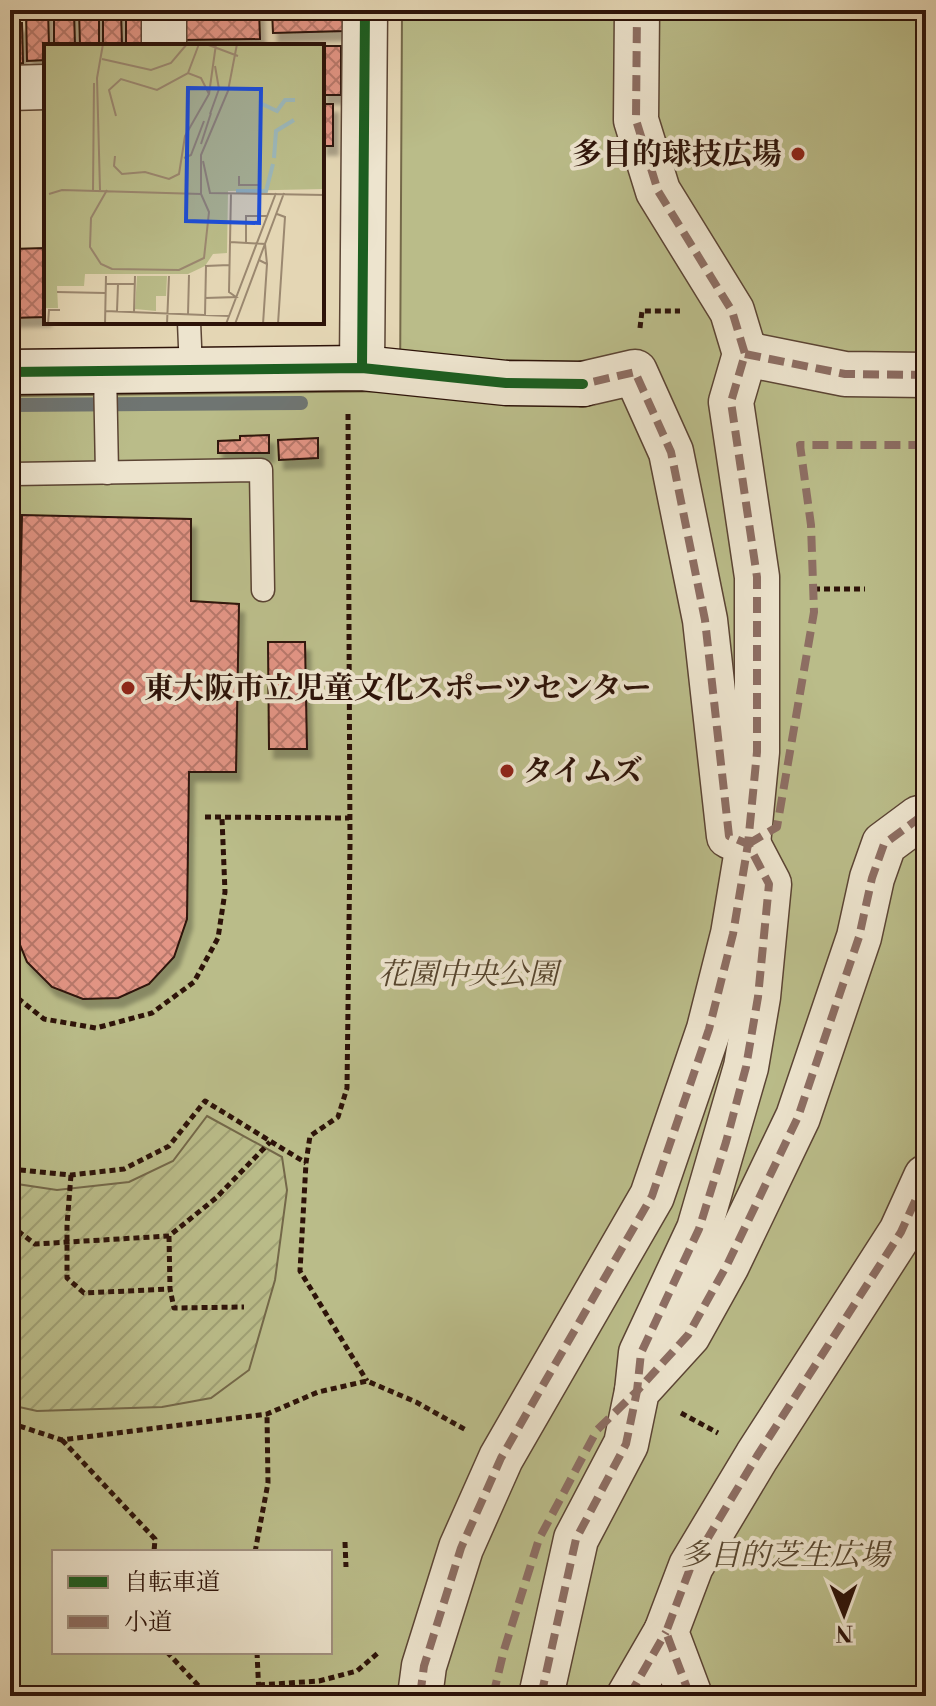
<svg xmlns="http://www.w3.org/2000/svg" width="936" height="1706" viewBox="0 0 936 1706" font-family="'Libre Bodoni','Noto Serif JP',serif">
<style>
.green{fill:#babc89;stroke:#746849;stroke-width:2;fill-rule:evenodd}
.garden{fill:url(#garden-furrows);stroke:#746849;stroke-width:2}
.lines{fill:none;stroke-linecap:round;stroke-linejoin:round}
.stream{stroke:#6f7572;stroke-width:14}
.building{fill:url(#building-cross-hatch);stroke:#2d1309;stroke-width:2;filter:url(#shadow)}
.lane-casing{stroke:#5b4434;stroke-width:25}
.street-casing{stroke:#5b4434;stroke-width:47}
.secondary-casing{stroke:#2d1309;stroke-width:47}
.path{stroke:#2d1309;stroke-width:5;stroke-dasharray:6 4;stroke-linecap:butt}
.lane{stroke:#ede4ce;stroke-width:22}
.street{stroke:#ede4ce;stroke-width:44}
.secondary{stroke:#ede4ce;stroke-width:44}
.quiet{stroke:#8d6e63;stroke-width:8;stroke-dasharray:16 8;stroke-linecap:butt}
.cycleway-casing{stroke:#ede4ce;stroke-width:15}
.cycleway{stroke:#1b5e20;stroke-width:10}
.poi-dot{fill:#8f2418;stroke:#ede4ce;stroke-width:3}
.labels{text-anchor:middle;stroke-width:8;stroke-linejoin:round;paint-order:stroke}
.poi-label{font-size:30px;font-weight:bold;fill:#2d1309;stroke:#ede4ce;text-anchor:start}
.park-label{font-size:30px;font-style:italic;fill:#57462f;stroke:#ede4ce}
.inset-river{fill:none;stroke:#9bb6b8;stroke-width:4}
.inset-road{fill:none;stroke:#9b8870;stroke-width:2}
.view{fill:#1d4ed8;fill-opacity:0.15;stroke:#1d4ed8;stroke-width:4}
.inset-edge{fill:none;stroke:#2d1309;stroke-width:4}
</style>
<defs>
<pattern id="garden-furrows" width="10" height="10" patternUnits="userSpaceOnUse" patternTransform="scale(2)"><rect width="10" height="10" fill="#babc89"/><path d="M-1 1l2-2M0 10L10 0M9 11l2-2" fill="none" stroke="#a0a175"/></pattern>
<pattern id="building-cross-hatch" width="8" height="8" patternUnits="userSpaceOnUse" patternTransform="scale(2)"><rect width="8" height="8" fill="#e39585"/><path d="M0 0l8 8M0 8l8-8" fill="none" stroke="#b8786b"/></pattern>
<filter id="shadow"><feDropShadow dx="5" dy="9" stdDeviation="2" flood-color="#0004"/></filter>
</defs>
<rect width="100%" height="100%" fill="#e4d6b4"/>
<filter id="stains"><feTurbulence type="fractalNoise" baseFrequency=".0025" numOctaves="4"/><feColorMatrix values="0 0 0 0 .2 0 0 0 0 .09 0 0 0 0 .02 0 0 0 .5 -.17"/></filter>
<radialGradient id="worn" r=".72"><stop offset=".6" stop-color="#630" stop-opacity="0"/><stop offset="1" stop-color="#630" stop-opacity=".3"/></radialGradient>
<path class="green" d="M 402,10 L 926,10 L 926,1696 L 10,1696 L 10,396 L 400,391 ZM 54,1552 L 330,1552 L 330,1652 L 54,1652 Z"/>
<path class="garden" d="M 207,1116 L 282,1157 L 287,1190 L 275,1280 L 249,1370 L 211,1398 L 162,1407 L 37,1411 L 10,1405 L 10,1183 L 57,1190 L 129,1182 L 173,1161 Z"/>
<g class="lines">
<path class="stream" d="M 10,405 L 301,403"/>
</g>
<g class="building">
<path d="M 26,10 L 48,10 L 49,46 L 46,46 L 46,60 L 27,61 Z"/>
<path d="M 54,10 L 74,10 L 75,46 L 54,46 Z"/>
<path d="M 79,10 L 99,10 L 99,46 L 80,46 Z"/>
<path d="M 103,10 L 121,10 L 122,46 L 103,46 Z"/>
<rect x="126" y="10" width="20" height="36"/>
<path d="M 178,10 L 259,10 L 260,39 L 178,40 Z"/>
<path d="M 272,10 L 344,10 L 345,31 L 273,33 Z"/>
<path d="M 10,23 L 22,23 L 23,63 L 10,64 Z"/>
<rect x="322" y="46" width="19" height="49"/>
<rect x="322" y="104" width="11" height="42"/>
<path d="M 46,248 L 46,317 L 10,318 L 10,249 Z"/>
<path d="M 269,435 L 269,453 L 218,453 L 218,441 L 240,440 L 240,436 Z"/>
<path d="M 318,438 L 318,458 L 279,460 L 278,440 Z"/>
<path d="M 22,515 L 191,519 L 191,601 L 239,604 L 236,772 L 189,772 L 187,919 L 174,957 L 149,984 L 118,998 L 83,999 L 52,987 L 27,962 L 13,928 Z"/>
<path d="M 268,642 L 305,642 L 307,749 L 269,749 Z"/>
</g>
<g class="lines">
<defs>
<g id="lane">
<path d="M 189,322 L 191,370"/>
<path d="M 105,371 L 107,473"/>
<path d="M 14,474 L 261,470 L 263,590"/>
</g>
<g id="street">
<path d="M 164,10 L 164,46"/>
<path d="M 10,88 L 46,87"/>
<path d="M 745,354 L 845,374 L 926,375"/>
<path d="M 362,368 L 365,10"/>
<path d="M 583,384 L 635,372 L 671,452 L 705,620 L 729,836 L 748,844 L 769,884 L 758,997 L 746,1067 L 699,1229 L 641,1353 L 637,1391"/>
<path d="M 420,1696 L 424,1666 L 461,1548 L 501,1458 L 652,1196 L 709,1029 L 733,934 L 748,844 L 757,752 L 757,577 L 731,402 L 745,354 L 732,311 L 658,191 L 636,120 L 637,10"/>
<path d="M 541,1696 L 576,1539 L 626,1444 L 637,1391 L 688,1335 L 727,1265 L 798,1117 L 859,937 L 872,878 L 884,844 L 919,818 L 926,817"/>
<path d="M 629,1696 L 666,1632"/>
<path d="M 690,1696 L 666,1632 L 691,1566 L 757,1456 L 901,1232 L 926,1177"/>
</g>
<path id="secondary" d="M 10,372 L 362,368 L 506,383 L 583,384"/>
</defs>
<use href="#lane" class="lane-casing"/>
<use href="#street" class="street-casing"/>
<use href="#secondary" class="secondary-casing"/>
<g class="path">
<path d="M 640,328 L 642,311 L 680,311"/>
<path d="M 348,414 L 350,844 L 347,1088 L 338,1117 L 310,1136 L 306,1163 L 300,1271 L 367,1381"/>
<path d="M 814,589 L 865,589"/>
<path d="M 205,817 L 349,818"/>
<path d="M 10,992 L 44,1019 L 96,1028 L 152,1013 L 194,982 L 218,938 L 225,892 L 222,818"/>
<path d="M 10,1169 L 71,1175 L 124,1169 L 169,1146 L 205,1101 L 306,1163"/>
<path d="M 71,1175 L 67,1225 L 67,1278 L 84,1293 L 170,1289"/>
<path d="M 10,1225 L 35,1244 L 169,1236 L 216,1198 L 270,1142"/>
<path d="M 169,1236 L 170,1289 L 174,1308 L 244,1307"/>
<path d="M 681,1413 L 718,1433"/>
<path d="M 10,1423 L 62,1440 L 267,1414 L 318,1392 L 367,1381 L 416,1402 L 466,1430"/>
<path d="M 62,1440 L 155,1539 L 154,1552"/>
<path d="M 345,1542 L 346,1567"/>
<path d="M 255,1552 L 268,1483 L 267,1414"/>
<path d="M 167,1652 L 208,1696"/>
<path d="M 257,1652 L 259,1696"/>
<path d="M 259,1685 L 319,1681 L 357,1671 L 378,1653"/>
</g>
<use href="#lane" class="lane"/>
<use href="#street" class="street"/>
<use href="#secondary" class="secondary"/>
<g class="quiet">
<path d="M 745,354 L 845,374 L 926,375"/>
<path d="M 748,844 L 777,827 L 814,612 L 811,525 L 800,445 L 926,445"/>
<path d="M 420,1696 L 424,1666 L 461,1548 L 501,1458 L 652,1196 L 709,1029 L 733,934 L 748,844 L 757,752 L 757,577 L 731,402 L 745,354 L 732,311 L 658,191 L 636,120 L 637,10"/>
<path d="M 493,1696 L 504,1650 L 539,1539 L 597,1430 L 637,1391 L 641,1353 L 699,1229 L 726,1142 L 746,1067 L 758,997 L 769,884 L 748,844 L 729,836 L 705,620 L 671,452 L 635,372 L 583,384"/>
<path d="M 541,1696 L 576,1539 L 626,1444 L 637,1391 L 688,1335 L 727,1265 L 798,1117 L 859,937 L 872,878 L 884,844 L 919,818 L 926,817"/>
<path d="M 629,1696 L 666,1632"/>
<path d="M 690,1696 L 666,1632 L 691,1566 L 757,1456 L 901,1232 L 926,1177"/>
</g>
<defs>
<g id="cycleway">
<path d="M 362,368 L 365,10"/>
<path d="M 10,372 L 362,368 L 506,383 L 583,384"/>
</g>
</defs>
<use href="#cycleway" class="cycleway-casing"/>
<use href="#cycleway" class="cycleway"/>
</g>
<g class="poi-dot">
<circle cx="798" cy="154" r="8"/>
<circle cx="128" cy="688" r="8"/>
<circle cx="507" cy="771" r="8"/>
</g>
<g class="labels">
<g class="poi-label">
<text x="782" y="164" text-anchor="end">多目的球技広場</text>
<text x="144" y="698">東大阪市立児童文化スポーツセンター</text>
<text x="523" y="781">タイムズ</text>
</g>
<g class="park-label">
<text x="468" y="984">花園中央公園</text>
<text x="785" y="1565">多目的芝生広場</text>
</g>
</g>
<g transform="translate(44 44)">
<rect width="280" height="280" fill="#e4d6b4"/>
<path d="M 0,0 L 280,0 L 280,145 L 184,147 L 183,209 L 169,210 L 161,222 L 144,230 L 41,230 L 40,242 L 13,242 L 14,264 L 0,264 ZM 93,232 L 123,232 L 122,252 L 112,252 L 112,267 L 91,265 Z" fill="#babc89"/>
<path d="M 214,68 L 231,76 L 220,86 L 194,88 L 197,71 ZM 20,148 L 39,148 L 40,179 L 34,181 L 27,167 L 9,159 L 6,154 Z" fill="#babc89"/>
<path class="inset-river" d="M 218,60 L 233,67 L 241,56 L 251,56M 230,114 L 232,87 L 250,76M 192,147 L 222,147 L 229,120"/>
<path class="inset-road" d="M 162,0 L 194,12M 58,15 L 107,26 L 127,19 L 143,0M 144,29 L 155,0M 165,50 L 172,0M 166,70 L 175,45 L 171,22M 157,100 L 167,69M 71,112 L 70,122 L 78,130 L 101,128 L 125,135 L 135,130 L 141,92 L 165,50 L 157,34 L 144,29 L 113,46 L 77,35 L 65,46 L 72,72M 140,114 L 147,111 L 160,77M 159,117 L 166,149 L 280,151M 195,132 L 195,141 L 214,141M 49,146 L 50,39M 56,146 L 53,34 L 59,0M 63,146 L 47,174 L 46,203 L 57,220 L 68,225 L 135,226 L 160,214 L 165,168 L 157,150 L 157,111 L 184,47 L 193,0M 5,150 L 18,146 L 157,150M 233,170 L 241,173 L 234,280M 186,198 L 221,200 L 223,220M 202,198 L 202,172 L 224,172M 215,216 L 223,220 L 219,280M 62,240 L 91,240M 13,248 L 61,249M 161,254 L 192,253 L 185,248 L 187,149M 61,267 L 185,272M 73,267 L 74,240M 90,268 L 91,232M 144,270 L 145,231M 161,271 L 162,222 L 185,221M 4,280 L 5,266 L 16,266M 61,280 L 62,232M 123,280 L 125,232M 182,280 L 232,149M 191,280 L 240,149"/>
<path class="view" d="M 144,44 L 217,45 L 215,179 L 142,177 Z"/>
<rect width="280" height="280" class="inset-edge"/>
</g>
<rect width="936" height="1706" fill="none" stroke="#e4d6b4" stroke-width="40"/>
<rect x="12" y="12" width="912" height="1682" fill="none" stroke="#2d1309" stroke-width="4"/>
<rect x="20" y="20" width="896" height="1666" fill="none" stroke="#2d1309" stroke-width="2"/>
<rect x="52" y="1550" width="280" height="104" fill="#ede4ce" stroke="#a0907f" stroke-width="2"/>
<rect x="68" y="1576" width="40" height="12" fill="#1b5e20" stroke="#a0907f" stroke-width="2"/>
<text x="124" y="1590" font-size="24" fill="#2d1309">自転車道</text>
<rect x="68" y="1616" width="40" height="12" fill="#8d6e63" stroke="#a0907f" stroke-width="2"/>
<text x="124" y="1630" font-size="24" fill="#2d1309">小道</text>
<g transform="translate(844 1614) rotate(179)" stroke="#ede4ce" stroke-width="6" paint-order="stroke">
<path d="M0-6L14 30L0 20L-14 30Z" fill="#2d1309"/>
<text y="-12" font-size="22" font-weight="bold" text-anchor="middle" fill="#2d1309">N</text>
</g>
<rect width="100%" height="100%" filter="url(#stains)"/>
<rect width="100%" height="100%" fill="url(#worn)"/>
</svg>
